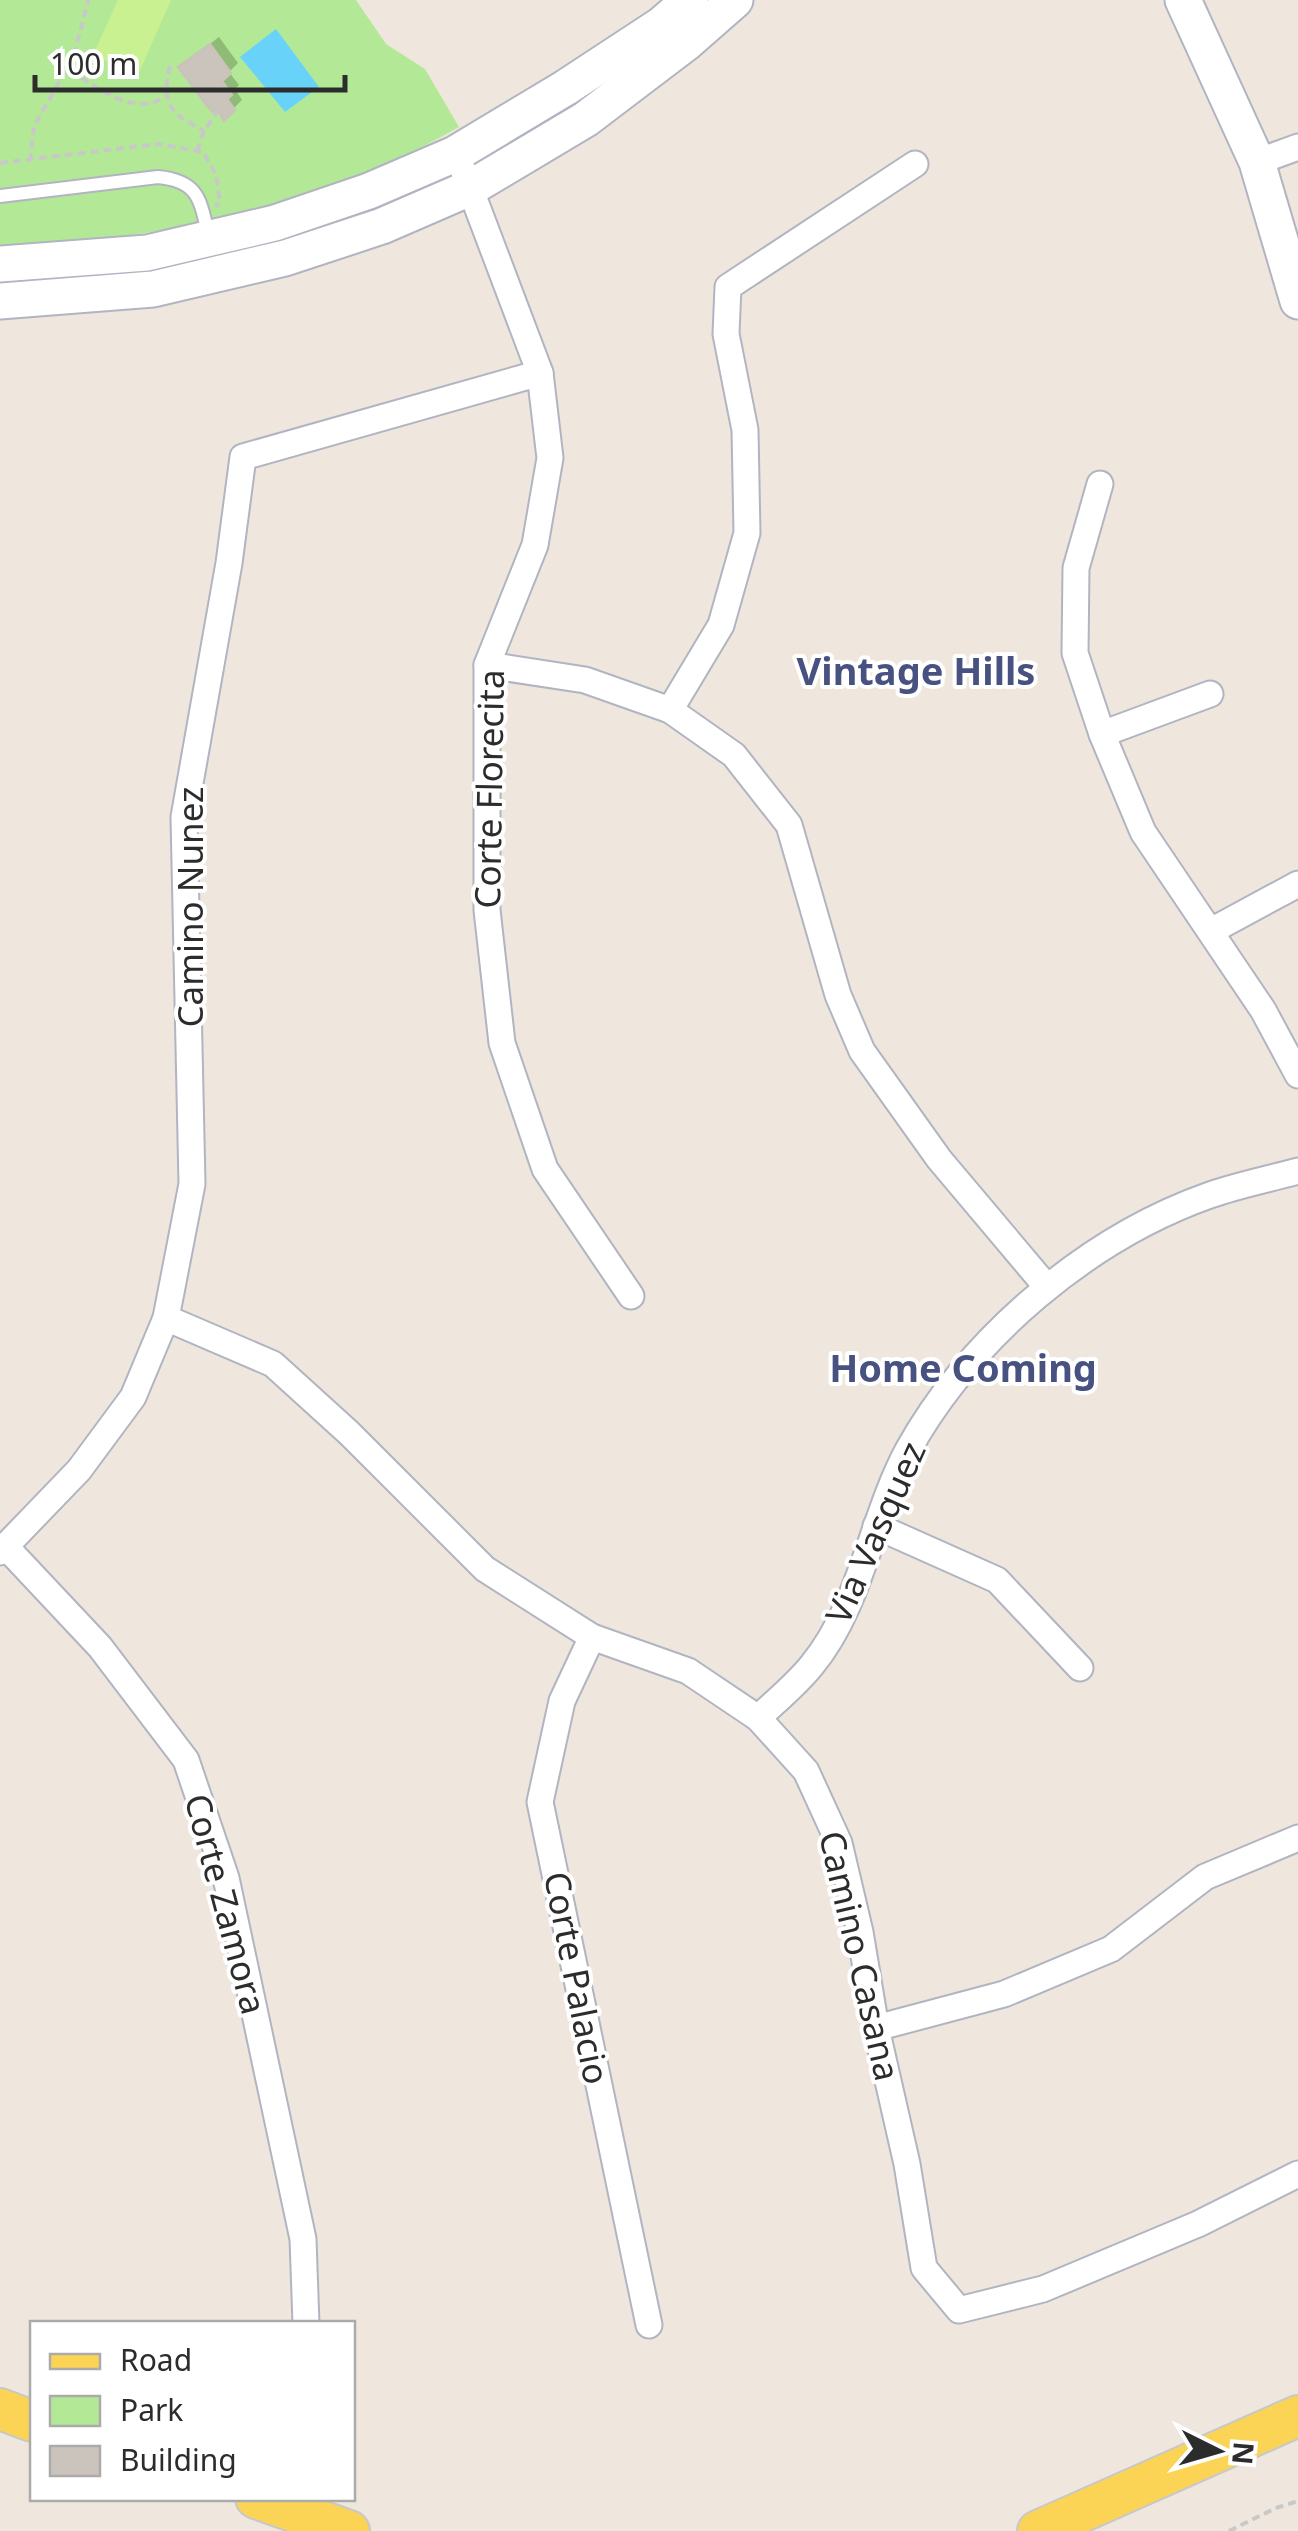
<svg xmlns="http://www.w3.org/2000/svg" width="1298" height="2531" viewBox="0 0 1298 2531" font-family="'Noto Sans',sans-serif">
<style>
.green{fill:#b3e996}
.pitch{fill:#c9f191}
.water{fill:#69d2f8}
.shadow{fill:#0003}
.building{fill:#cac4bd;stroke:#cac3b7;stroke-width:2.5}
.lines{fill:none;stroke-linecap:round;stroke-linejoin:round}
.lane-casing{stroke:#b1b4c1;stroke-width:16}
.street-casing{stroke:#b1b4c1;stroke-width:29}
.secondary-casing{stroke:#b1b4c1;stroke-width:39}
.primary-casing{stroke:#c8c8c8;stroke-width:44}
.path{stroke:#c8c8c8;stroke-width:4;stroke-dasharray:8 5;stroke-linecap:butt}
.lane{stroke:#fff;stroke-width:12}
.street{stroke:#fff;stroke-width:25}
.secondary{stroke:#fff;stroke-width:35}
.primary{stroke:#fcd455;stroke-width:40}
.labels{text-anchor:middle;stroke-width:8;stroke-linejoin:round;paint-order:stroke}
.street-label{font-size:35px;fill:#2c2c2c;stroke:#fff}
.neighbourhood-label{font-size:38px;font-weight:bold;fill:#485281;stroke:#fff}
</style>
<rect width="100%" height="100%" fill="#efe7dd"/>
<path class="green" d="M 0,0 L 356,0 L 386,44 L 425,69 L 459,127 C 315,210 163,235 0,252 Z"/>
<path class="pitch" d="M 118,0 L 171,0 L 138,75 L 93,55 Z"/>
<path class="water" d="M 276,29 L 319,87 L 285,112 L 240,57 Z"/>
<path class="shadow" d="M 219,37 L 238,63 L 229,72 L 239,85 L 235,89 L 242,100 L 225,117 L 190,59 Z"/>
<path class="building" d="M 210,44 L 231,73 L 222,81 L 232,95 L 227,99 L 235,110 L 224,121 L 217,109 L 213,112 L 207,106 L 178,67 Z"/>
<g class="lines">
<defs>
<path id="lane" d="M 0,196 L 158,177 C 200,181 200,201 209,237"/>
<g id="street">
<path d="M 1257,162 L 1298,147"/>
<path d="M 464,172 L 540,373 L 550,458 L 535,545 L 487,665 L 487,910 L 502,1043 L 545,1169 L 631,1296"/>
<path d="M 1100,484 L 1076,568 L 1075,653 L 1102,734 L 1143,832 L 1263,1010 L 1298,1075"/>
<path d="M 487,665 L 585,680 L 670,710 L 734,755 L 789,825 L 838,995 L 862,1051 L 939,1159 L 1046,1286"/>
<path d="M 670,710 L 721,625 L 747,533 L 745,430 L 726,334 L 728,287 L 915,164"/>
<path d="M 1102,734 L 1210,694"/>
<path d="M 1211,931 L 1298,884"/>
<path d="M 166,1318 L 273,1364 L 349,1433 L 485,1569 L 592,1637 L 688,1671 L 758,1718 L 806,1771 L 839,1843 L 860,1932 L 876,2028 L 907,2164 L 924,2268 L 959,2310 L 1043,2289 L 1198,2224 L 1298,2174"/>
<path d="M 876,1526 L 997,1580 L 1080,1668"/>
<path d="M 6,1547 L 100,1647 L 186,1760 L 226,1878 L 303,2239 L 306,2324"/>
<path d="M 0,1552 L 79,1470 L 133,1397 L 166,1318 L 192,1184 L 184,817 L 229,563 L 243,457 L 540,373"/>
<path d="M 592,1637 L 562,1701 L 540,1802 L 649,2325"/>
<path d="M 758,1718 C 776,1701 797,1684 812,1665 C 861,1606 872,1516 908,1450 C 971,1337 1088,1238 1210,1195 C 1238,1185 1269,1179 1298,1171"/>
<path d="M 876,2028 L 1004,1994 L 1111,1949 L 1205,1877 L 1298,1838"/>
</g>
<g id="secondary">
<path d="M 1183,0 L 1257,162 L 1298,301"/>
<path d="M 0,264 L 147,253 L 275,223 L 369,191 L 455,154 L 565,88 L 661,25 L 690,0"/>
<path d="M 0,301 L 153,289 L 285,258 L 382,226 L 472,187 L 586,119 L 686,43 L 735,0"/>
</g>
<g id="primary">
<path d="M 0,2409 L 32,2421"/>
<path d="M 256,2498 L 349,2531"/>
<path d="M 1038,2531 L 1298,2416"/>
</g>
</defs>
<use href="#lane" class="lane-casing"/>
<use href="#street" class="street-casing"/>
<use href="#secondary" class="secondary-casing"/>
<use href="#primary" class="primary-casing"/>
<g class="path">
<path d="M 170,66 C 160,105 172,114 204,131"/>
<path d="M 71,70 C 95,88 137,118 166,96"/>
<path d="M 197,151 L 204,131 L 218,111"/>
<path d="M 30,161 L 34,126 L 74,56 L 88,0"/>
<path d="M 0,163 L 158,144 L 203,152 L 216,175 L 220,203 L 215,206"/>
<path d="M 1229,2531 L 1276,2508 L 1298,2501"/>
</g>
<use href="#lane" class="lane"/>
<use href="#street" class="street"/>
<use href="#secondary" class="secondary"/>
<use href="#primary" class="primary"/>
</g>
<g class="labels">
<g class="street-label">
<text transform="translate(490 789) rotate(-89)" y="12">Corte Florecita</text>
<text transform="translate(191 907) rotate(-90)" y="12">Camino Nunez</text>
<text transform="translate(876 1533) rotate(-66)" y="12">Via Vasquez</text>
<text transform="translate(225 1904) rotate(75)" y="12">Corte Zamora</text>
<text transform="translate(859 1956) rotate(77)" y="12">Camino Casana</text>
<text transform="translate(576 1978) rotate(79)" y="12">Corte Palacio</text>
</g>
<g class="neighbourhood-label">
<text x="916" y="685">Vintage Hills</text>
<text x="963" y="1382">Home Coming</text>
</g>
</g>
<rect x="30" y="2321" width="325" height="180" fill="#ffffff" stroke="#ababab" stroke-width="2.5"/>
<rect x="50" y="2354" width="50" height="15" fill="#fcd455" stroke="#ababab" stroke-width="2.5"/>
<text x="120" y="2371" font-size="30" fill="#2c2c2c">Road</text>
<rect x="50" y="2396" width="50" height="30" fill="#b3e996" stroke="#ababab" stroke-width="2.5"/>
<text x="120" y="2421" font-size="30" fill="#2c2c2c">Park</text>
<rect x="50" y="2446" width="50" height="30" fill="#cac4bd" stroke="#ababab" stroke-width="2.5"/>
<text x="120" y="2471" font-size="30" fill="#2c2c2c">Building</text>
<g transform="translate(1218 2451) rotate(95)" stroke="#ffffff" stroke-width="8" paint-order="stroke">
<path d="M0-8L18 38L0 25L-18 38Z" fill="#2c2c2c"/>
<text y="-15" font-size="28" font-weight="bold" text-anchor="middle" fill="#2c2c2c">N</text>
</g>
<path d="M35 75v15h310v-15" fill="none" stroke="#2c2c2c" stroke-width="5"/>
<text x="50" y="75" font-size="30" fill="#2c2c2c" stroke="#ffffff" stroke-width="8" paint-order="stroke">100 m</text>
</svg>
